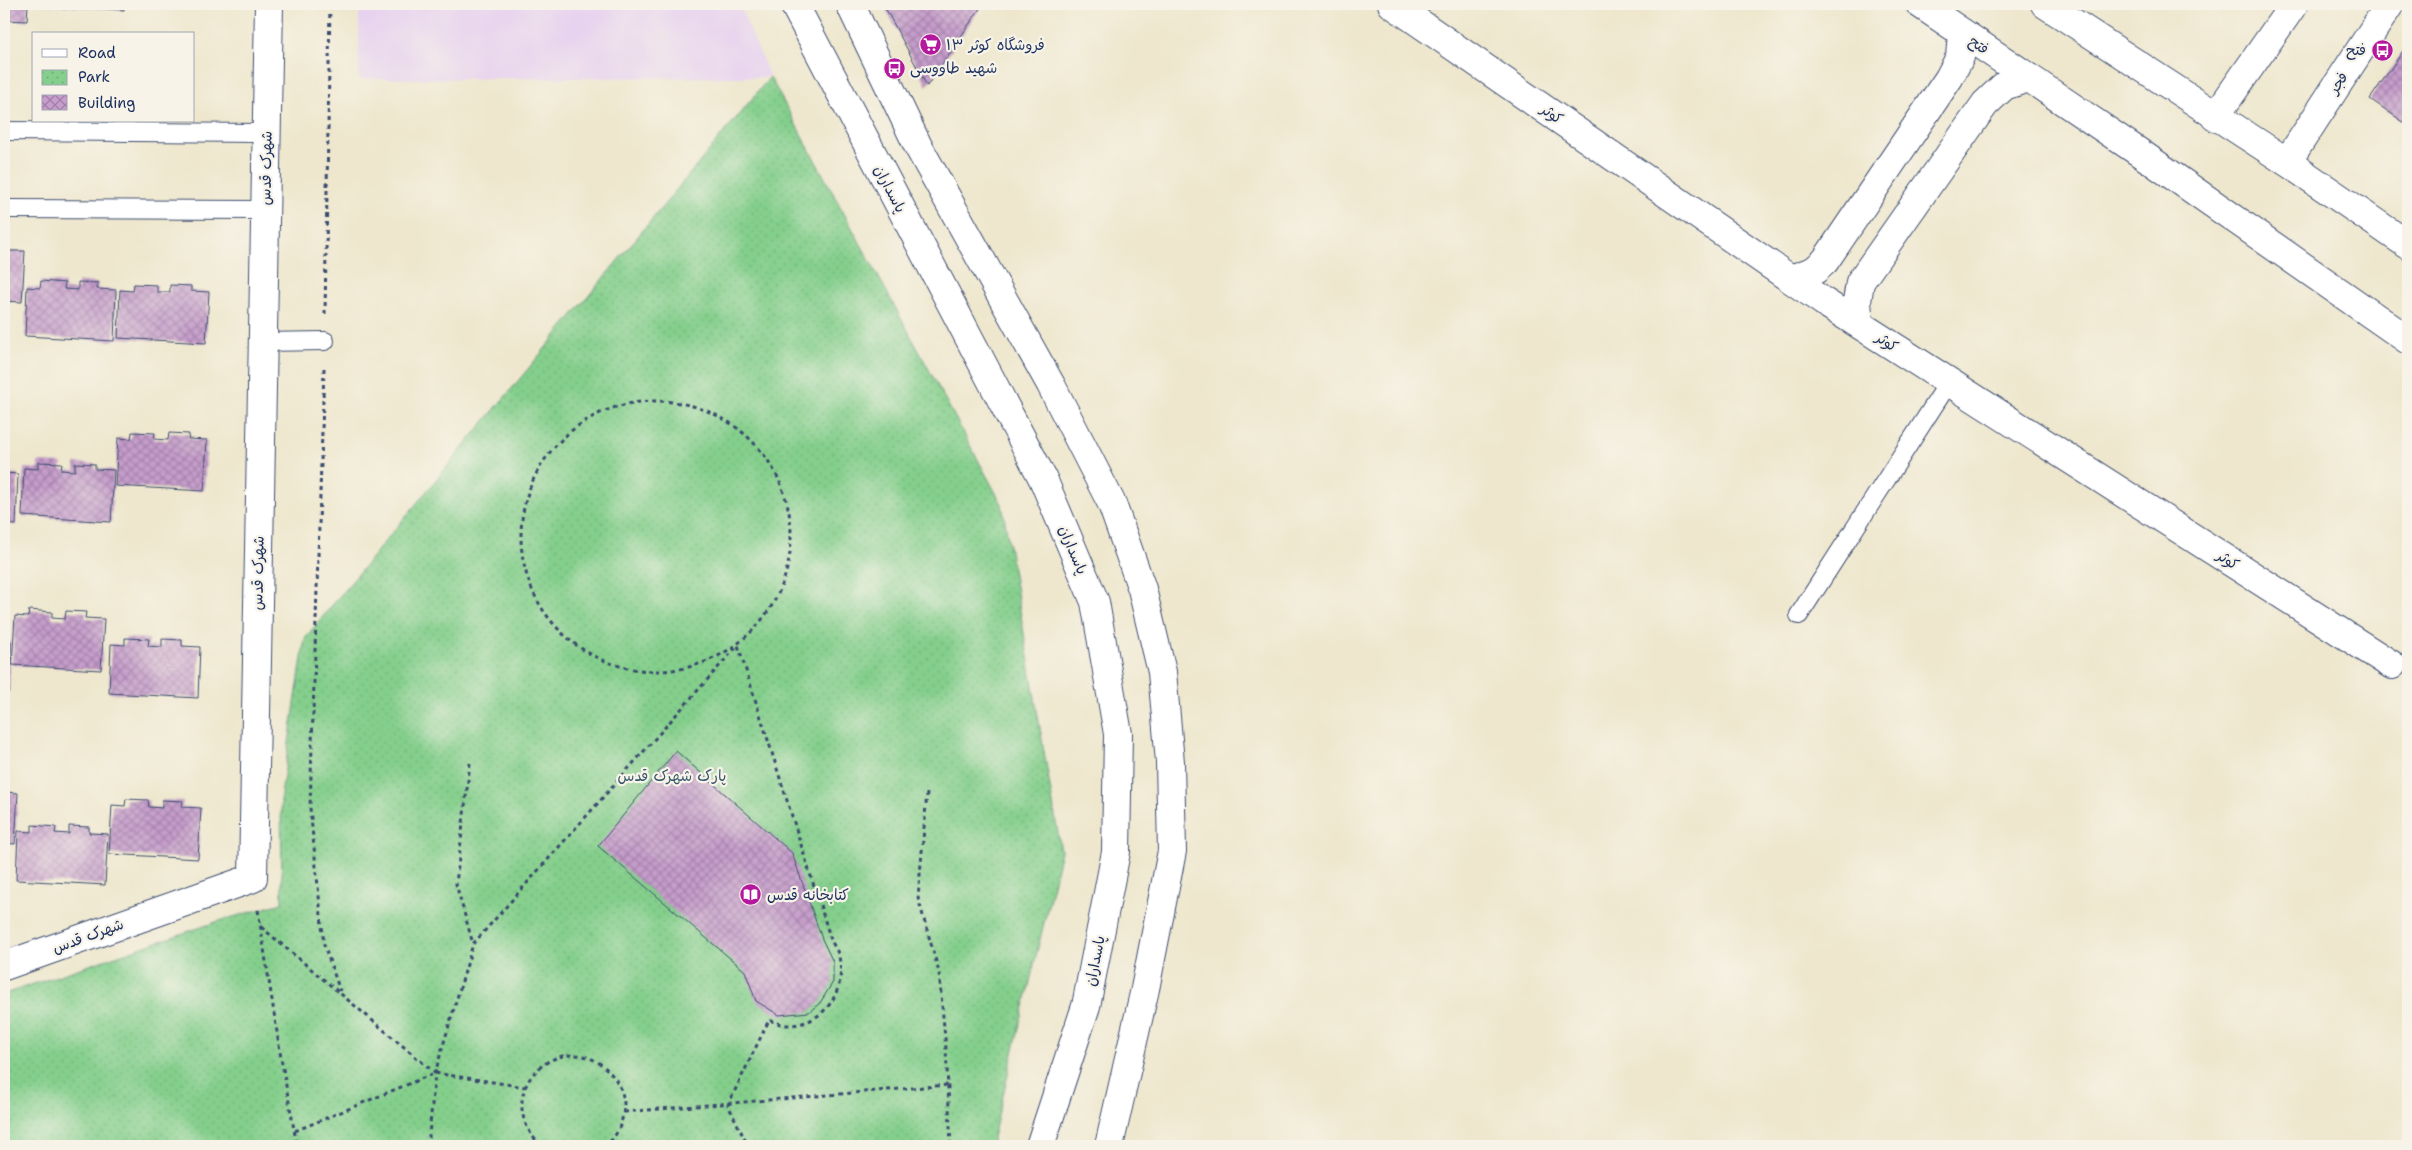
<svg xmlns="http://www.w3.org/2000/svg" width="2412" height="1150" viewBox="0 0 2412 1150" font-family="'Shantell Sans','Playpen Sans Arabic',sans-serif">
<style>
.built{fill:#e7d2ef}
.park{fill:url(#park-dots);stroke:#507f75}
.building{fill:url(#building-cross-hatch)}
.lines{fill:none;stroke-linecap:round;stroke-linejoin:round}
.lane-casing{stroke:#3b4b6f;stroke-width:20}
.street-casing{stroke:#3b4b6f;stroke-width:30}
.secondary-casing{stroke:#3b4b6f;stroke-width:30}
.path{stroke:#3b4b6f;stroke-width:3;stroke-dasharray:4 4;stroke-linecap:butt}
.lane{stroke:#fff;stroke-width:18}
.street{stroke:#fff;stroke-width:28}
.secondary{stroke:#fff;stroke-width:28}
.labels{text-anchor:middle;stroke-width:4.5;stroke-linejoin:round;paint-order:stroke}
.poi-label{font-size:15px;fill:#1b2f5e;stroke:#f7f3e8;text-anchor:start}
.street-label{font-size:15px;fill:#1b2f5e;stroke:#f7f3e8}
.park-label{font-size:15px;fill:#35576a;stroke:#f7f3e8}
</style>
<defs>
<pattern id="park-dots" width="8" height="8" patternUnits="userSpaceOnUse" patternTransform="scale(1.25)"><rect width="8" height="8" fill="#84cf8c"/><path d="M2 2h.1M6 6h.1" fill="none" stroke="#71b27b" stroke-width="1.8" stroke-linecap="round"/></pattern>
<pattern id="building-cross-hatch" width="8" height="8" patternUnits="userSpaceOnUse" patternTransform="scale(1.25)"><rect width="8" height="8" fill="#c69dcb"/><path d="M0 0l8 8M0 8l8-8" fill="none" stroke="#a080a8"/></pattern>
</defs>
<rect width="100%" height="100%" fill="#f7f3e8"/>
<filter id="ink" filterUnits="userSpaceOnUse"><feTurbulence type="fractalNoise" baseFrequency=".02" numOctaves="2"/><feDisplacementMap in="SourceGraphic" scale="10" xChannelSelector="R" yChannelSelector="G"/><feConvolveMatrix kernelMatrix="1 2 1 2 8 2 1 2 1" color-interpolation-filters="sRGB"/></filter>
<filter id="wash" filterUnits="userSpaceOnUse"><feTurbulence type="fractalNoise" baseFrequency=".0096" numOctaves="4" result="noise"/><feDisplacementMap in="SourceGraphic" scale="20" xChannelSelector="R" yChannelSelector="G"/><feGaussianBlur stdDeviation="1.12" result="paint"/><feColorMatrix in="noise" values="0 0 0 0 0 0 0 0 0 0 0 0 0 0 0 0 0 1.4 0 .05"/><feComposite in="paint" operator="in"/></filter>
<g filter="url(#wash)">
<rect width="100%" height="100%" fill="#eee7cd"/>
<path class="built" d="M 359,4 L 739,4 L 770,77 L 359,79 Z"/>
<path class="park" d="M 770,77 L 1002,504 L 1061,851 L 991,1146 L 4,1146 L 4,994 L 219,921 L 282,903 L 281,795 L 305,638 Z"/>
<g id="blocks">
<g class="building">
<path d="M 4,4 L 28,4 L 27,21 L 4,20 Z"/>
<path d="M 34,4 L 124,4 L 124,10 Z"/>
<path d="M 883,4 L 983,4 L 927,86 Z"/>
<path d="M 2403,51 L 2408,55 L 2408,125 L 2370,99 Z"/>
<path d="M 4,244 L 7,245 L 6,251 L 25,251 L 22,302 L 4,301 Z"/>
<path d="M 41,281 L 65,283 L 64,289 L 78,290 L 78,282 L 98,283 L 97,289 L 116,290 L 114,341 L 25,336 L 27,287 L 40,288 Z"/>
<path d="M 134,284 L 157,285 L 157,292 L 170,292 L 170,285 L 191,286 L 191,291 L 209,292 L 206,343 L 118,338 L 120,290 L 133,291 Z"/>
<path d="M 132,432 L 155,433 L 154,439 L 168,440 L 169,433 L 189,434 L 188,439 L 207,440 L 204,491 L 115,486 L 118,438 L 131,439 Z"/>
<path d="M 38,462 L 62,463 L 61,470 L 75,471 L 75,463 L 95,464 L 95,469 L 114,470 L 111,522 L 22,516 L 24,468 L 38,469 Z"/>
<path d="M 4,473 L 18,474 L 16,525 L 4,524 Z"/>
<path d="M 29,610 L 52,612 L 52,618 L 65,619 L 66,611 L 86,612 L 85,618 L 104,619 L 101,670 L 12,665 L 15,616 L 28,617 Z"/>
<path d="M 125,638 L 149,639 L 148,646 L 162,647 L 162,639 L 182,640 L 182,646 L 200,647 L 198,698 L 109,693 L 111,644 L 125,645 Z"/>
<path d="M 4,641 L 11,641 L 9,692 L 4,692 Z"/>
<path d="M 676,751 L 792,853 L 822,939 L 833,962 L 833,982 L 820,1003 L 809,1012 L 779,1015 L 756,1001 L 745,971 L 598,846 Z"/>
<path d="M 4,792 L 18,793 L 15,844 L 4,843 Z"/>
<path d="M 126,799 L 148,800 L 149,807 L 162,808 L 162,800 L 183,801 L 182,807 L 201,808 L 198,859 L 109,854 L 112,805 L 125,806 Z"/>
<path d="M 32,825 L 56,827 L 55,833 L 69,834 L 69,826 L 89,827 L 89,833 L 108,834 L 105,885 L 16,880 L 18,831 L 32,832 Z"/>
</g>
</g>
</g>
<g filter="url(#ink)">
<use href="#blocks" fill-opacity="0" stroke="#3b4b6f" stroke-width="1"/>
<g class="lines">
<defs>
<g id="lane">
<path d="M 4,131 L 266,133"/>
<path d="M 4,209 L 265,210"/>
<path d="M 262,342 L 325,341"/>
<path d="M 1799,615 L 1949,382"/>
</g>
<g id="street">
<path d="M 1392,4 L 1824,302 L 2392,665"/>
<path d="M 1791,279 L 1815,270 L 1825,261 L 1949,78 L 1960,57 L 1962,33"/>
<path d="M 1859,324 L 1857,302 L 1860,282 L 1985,104 L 2004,86 L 2028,78"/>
</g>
<g id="secondary">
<path d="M 794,4 L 1043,479 L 1095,602 L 1118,734 L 1116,852 L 1086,1006 L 1040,1146"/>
<path d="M 850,4 L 918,146 L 1051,385 L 1112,504 L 1142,589 L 1162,672 L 1170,762 L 1172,851 L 1145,989 L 1109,1146"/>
<path d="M 1920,4 L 2146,157 L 2408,340"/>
<path d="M 2045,4 L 2287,162 L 2408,245"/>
<path d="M 2215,117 L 2294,4"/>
<path d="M 2287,162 L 2390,4"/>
<path d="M 4,966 L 253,878 L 269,4"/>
</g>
</defs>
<use href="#lane" class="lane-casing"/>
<use href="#street" class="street-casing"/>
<use href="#secondary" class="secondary-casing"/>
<g class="path">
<path d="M 325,314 L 330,4"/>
<path d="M 324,368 L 310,808 L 324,945 L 340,991"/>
<circle cx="656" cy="536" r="135"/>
<path d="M 470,763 L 456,884 L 473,944"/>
<path d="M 927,793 L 918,898 L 939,972 L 946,1049 L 951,1146"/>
<path d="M 258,910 L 281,1058 L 297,1146"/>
<path d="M 261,927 L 435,1073"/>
<path d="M 624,1112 L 948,1085"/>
<path d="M 295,1131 L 435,1073 L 525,1087"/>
<path d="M 428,1146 L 435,1073 L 473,944 L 738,645 L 831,940 C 833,945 838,951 839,957 C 847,991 824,1025 788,1025 C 782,1025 775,1022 769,1020 L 728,1105 L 748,1146"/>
<path d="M 541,1146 C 484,1089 568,1020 612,1075 C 619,1083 623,1092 624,1103 C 624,1119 618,1137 605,1146"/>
</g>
<use href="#lane" class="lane"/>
<use href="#street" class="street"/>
<use href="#secondary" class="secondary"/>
</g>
</g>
<defs>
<symbol id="supermarket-disc" viewBox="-11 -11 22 22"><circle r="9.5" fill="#b5179e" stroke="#f7f3e8"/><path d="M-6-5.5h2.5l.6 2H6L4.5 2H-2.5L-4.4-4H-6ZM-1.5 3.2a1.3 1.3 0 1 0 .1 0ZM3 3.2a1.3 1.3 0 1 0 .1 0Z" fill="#fff"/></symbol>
<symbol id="bus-disc" viewBox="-11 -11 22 22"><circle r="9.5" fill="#b5179e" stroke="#f7f3e8"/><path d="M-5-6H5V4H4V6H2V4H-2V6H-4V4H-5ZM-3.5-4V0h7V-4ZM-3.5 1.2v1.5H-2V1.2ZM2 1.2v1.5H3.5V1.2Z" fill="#fff"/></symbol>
<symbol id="library-disc" viewBox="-11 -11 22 22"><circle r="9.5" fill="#b5179e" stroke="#f7f3e8"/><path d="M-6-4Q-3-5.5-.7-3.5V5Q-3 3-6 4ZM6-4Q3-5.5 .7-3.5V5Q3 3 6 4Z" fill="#fff"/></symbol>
</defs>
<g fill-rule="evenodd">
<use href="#supermarket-disc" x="918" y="32" width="25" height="25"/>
<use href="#bus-disc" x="2370" y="38" width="25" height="25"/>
<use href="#bus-disc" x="882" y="56" width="25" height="25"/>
<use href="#library-disc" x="738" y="882" width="25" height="25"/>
</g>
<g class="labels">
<g class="poi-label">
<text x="946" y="50">فروشگاه کوثر ۱۳</text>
<text x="2366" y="55" text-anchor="end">فتح</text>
<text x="910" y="73">شهید طاووسی</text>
<text x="767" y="900">کتابخانه قدس</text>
</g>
<g class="street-label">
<text transform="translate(1979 45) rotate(35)" y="5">فتح</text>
<text transform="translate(2338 83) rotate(-57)" y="5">فجر</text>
<text transform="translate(1552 114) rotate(35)" y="5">کوثر</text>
<text transform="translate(266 168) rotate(-89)" y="5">شهرک قدس</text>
<text transform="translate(890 189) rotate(62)" y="5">پاسداران</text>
<text transform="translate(1887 342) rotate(33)" y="5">کوثر</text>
<text transform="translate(1073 550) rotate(67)" y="5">پاسداران</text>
<text transform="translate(2228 560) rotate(33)" y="5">کوثر</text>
<text transform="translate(258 573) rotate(-89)" y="5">شهرک قدس</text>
<text transform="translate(88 936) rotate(-20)" y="5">شهرک قدس</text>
<text transform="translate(1095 961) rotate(-79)" y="5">پاسداران</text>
</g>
<g class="park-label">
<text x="672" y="781">پارک شهرک قدس</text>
</g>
</g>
<rect width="2412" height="1150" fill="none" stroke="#f7f3e8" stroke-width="20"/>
<rect x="32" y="32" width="162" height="90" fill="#f7f3e8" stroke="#9fa5b1"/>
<rect x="42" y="49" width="25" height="8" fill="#ffffff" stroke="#9fa5b1"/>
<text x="78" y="58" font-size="15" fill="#1b2f5e">Road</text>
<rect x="42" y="70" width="25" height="15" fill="url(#park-dots)" stroke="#9fa5b1"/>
<text x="78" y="82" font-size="15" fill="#1b2f5e">Park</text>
<rect x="42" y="95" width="25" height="15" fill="url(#building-cross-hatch)" stroke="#9fa5b1"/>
<text x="78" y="108" font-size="15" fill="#1b2f5e">Building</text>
</svg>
